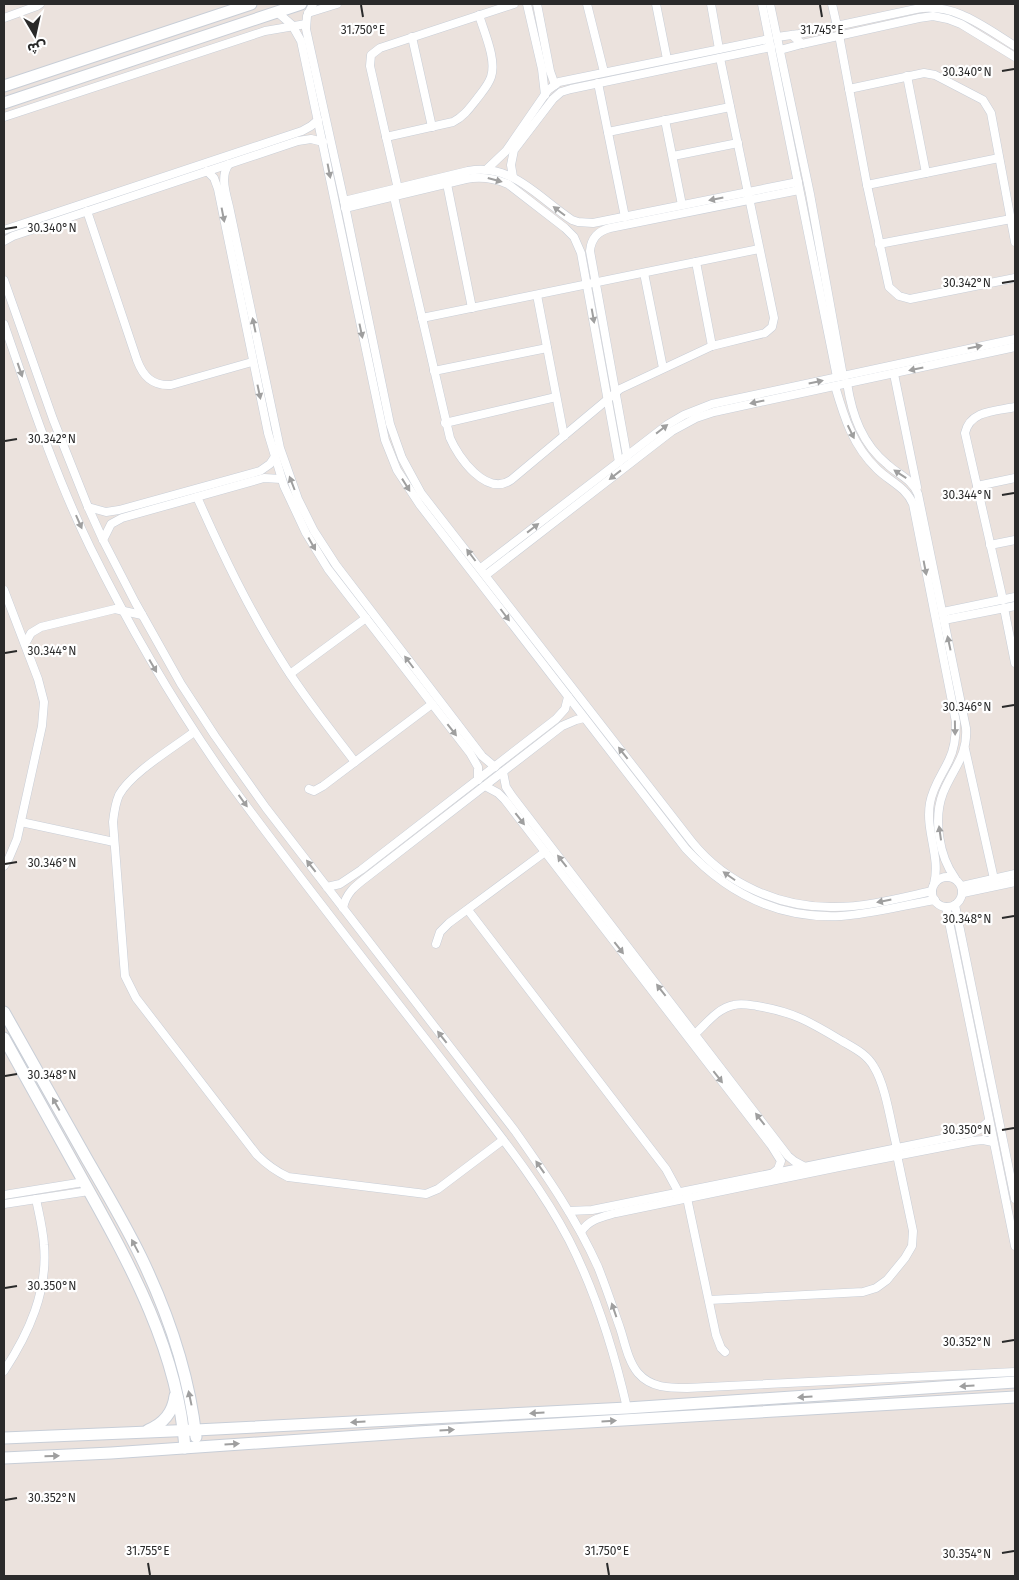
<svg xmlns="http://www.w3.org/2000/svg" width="1019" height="1580" viewBox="0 0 1019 1580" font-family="'Fira Sans','Noto Sans Arabic',sans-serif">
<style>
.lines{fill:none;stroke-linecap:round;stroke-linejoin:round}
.street-casing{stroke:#c8ced7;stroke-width:9}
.secondary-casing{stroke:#c8ced7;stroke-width:13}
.street{stroke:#fff;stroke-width:8}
.secondary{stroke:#fff;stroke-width:11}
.oneway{fill:#9f9f9f}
.ticks{fill:none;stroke:#2a2a2a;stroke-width:2}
.ticks-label{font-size:12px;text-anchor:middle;fill:#2a2a2a;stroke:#fff;stroke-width:4.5;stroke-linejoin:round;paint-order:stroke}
</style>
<rect width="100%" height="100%" fill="#ebe2dd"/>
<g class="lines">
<defs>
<g id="street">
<path d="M 313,4 L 307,16 L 306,29 L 344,201 L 390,424 L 402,458 L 421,493 L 692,842 C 726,884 780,908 834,907 C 867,907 900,898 932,891"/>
<path d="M 527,4 L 542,69 L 545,95"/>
<path d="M 537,4 L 550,71 L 555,85"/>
<path d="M 587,4 L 604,72"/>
<path d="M 656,4 L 667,59"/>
<path d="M 711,4 L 719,49"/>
<path d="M 762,4 L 837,377"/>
<path d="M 770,4 L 810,194 L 843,376"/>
<path d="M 832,4 L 837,26"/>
<path d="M 277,12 L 292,25 L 301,41 L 385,440 L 397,470 L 420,505 L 686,849 C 727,893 779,919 841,916 C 872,914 904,905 935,900"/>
<path d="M 308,13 L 337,4"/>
<path d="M 4,18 L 37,6 L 40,4"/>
<path d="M 792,35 L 802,44 L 919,18 L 933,16 L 948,19 L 961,24 L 1015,57"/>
<path d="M 839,35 L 867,185 L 889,287 L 899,296 L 910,299 L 1015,278"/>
<path d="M 412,37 L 432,127"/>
<path d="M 777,37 L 799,34 L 916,9 C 954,2 984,27 1015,46"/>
<path d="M 780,50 L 802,44"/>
<path d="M 907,76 L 926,173"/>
<path d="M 598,83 L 625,217"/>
<path d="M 849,89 L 924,73 L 935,75 L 983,100 L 991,113 L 1015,242"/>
<path d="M 4,117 L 265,31 L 306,24"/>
<path d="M 665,120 L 682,205"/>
<path d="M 608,132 L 730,107"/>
<path d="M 386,137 L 453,122 C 463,117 469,109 476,100 C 481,93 488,86 491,77 C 497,60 484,32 479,15"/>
<path d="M 673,156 L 738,143"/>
<path d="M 229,164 C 219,177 227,196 230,211 L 280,448 L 298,499 L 314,531 L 336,565 L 482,756 L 495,767"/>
<path d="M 487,169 L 506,151 L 548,90 L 559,82 L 769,39"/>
<path d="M 207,171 L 214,178 L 218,189 L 268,433 L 284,486 L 306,533 L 328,569 L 470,753 L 478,767 L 478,780"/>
<path d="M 513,177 L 511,165 L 514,150 L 553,99 L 561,92 L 571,89 L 771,47"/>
<path d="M 447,184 L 472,308"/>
<path d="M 867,185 L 999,158"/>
<path d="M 398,189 L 370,66 L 371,55 L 380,48 L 514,4"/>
<path d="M 394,197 L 450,438 C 458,457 486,497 511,480 L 620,389 L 712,346 L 765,333 L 772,327 L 774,318 L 720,58"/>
<path d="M 344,201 L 468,171 C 513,163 537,197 572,220 L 578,222 L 593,223 L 798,182"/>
<path d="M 345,208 L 466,179 C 481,176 494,178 508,184 L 565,228 L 574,237 L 581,253 L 619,462"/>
<path d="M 87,211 L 137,360 C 143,376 152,386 171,385 L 252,362"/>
<path d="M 4,230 L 302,131 L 311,126 L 318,120"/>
<path d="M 4,241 L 13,236 L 298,141 L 311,139 L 323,142"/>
<path d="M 879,244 L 1011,219"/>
<path d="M 696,262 L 712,346"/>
<path d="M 644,273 L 663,368"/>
<path d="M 4,280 L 53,419 L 88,507 L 103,540 L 135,602 L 181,684 L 215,736 L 266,808 L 515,1131 C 546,1175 576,1218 598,1267 C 606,1287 613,1308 620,1328 C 625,1343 628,1361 638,1373 C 651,1388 669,1388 687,1388 L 1015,1372"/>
<path d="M 537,295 L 564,436"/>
<path d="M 422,318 L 759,249"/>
<path d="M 4,324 C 30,399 55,475 90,547 C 131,630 177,709 231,785 C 300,879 373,971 445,1064 C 488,1121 536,1177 569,1240 C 596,1293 614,1351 627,1408"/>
<path d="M 434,371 L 547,348"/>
<path d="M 894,374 L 917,487"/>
<path d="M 847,383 C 852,415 862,444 888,465 C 899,475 912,479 918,494 L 966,728 C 968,756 953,768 943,793 C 933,819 939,856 955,878"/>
<path d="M 835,386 C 844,417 853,446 877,469 C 889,481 906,487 913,504 L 956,722 C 956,735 955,748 949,760 C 942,775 933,786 930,803 C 925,831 941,857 934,884"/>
<path d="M 445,423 L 556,397"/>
<path d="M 627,456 L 590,251 C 591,239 598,231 610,228 L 799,190"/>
<path d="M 977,486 L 1015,478"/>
<path d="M 197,497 C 222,553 248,608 281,660 C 303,696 330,729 355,762"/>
<path d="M 88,507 L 106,512 L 119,510 L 260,471 L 270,464 L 274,458"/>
<path d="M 103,540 L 111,524 L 122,518 L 264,478 L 281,479"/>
<path d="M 990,545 L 1015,540"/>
<path d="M 481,568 L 667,425 L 684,415 L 712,404 L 1015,339"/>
<path d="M 486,575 L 672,431 L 696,418 L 714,412 L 1015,347"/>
<path d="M 4,590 L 38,679 L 44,702 L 42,726 L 17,839 L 9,858 L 4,866"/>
<path d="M 1003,600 L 965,433 C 970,410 997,411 1015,407"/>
<path d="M 1004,608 L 1015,663"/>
<path d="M 943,612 L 1015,597"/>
<path d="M 944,620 L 1015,606"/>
<path d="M 25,644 L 31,633 L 41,627 L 115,609 L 142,615"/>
<path d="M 290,674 L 366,618"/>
<path d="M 194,732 C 173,748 131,773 119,795 C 115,804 114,813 113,822 L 124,964 L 125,976 L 136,998 L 257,1155 C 267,1165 275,1171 288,1177 L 426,1194 L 438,1189 L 503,1140"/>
<path d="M 965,749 L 994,879"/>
<path d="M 503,772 L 506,787 L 512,796 L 788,1156 L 794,1161 L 805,1167"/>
<path d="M 485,786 L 498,793 L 505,800 L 771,1145 L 781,1161 L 778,1169 L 773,1173"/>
<path d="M 309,789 L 314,791 L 323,786 L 432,704"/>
<path d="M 21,822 L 114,842"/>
<circle cx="947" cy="892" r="15"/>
<path d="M 962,886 L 1015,874"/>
<path d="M 327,887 L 340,884 L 361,870 L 556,719 L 565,709 L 568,697"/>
<path d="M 963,893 L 1015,882"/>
<path d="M 955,905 L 1015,1199"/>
<path d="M 946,907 L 1015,1246"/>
<path d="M 343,908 C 346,893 355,886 367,877 L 562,726 L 576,720 L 584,718"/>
<path d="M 468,910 L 666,1169 L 679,1193"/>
<path d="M 436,944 L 440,932 L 449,923 L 545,852"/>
<path d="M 695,1034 C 707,1023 718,1008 734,1005 C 742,1003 750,1005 757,1006 C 794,1012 810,1022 842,1041 C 854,1048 867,1054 874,1067 C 886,1086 891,1125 897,1148"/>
<path d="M 4,1195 L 84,1182"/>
<path d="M 687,1198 L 716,1335 L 721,1348 L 725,1352"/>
<path d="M 4,1204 L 89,1191"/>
<path d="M 569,1211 L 592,1210 L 971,1133 L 980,1129 L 989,1121"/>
<path d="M 581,1232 C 589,1219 602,1217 616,1213 L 839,1167 L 973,1141 L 983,1140 L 993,1142"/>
<path d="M 709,1300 L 863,1292 L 876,1288 L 887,1280 L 905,1258 L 912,1246 L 913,1231 L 897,1155"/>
<path d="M 4,1371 C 29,1333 48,1291 44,1245 C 43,1229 39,1214 36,1199"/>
</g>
<g id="secondary">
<path d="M 4,86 L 251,4"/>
<path d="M 4,103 L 301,4"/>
<path d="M 4,1012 C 32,1061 60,1111 88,1161 C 106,1192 125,1224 141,1257 C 168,1313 189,1375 196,1437"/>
<path d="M 4,1038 C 31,1086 58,1135 85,1184 C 131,1266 178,1352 185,1448"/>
<path d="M 148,1430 C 163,1424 173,1412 175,1396"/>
<path d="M 4,1438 L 196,1430 L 627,1408 L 1015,1382"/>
<path d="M 4,1458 L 111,1453 L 418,1432 L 1015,1397"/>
</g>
</defs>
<use href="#street" class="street-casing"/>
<use href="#secondary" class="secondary-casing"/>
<use href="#street" class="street"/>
<use href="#secondary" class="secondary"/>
</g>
<defs><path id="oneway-solid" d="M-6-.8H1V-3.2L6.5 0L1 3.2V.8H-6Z" transform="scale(1.25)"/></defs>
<g class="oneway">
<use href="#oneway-solid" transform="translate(329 171) rotate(79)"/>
<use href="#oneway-solid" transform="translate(495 180) rotate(15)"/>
<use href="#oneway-solid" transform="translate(716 199) rotate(169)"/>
<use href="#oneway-solid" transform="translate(559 211) rotate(-143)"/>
<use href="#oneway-solid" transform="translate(223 215) rotate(79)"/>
<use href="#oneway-solid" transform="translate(593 316) rotate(80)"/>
<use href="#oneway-solid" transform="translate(254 325) rotate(-102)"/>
<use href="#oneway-solid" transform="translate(361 331) rotate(78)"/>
<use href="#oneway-solid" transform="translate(975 347) rotate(-12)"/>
<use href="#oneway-solid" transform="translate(916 369) rotate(168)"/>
<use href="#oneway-solid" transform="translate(20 370) rotate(71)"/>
<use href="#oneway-solid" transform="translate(816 382) rotate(-12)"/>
<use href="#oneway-solid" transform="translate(259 392) rotate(78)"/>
<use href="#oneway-solid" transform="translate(757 402) rotate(168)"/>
<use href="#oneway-solid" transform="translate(662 429) rotate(-38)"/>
<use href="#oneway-solid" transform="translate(851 432) rotate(64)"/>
<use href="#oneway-solid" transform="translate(900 474) rotate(-147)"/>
<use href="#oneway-solid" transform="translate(615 475) rotate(142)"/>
<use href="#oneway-solid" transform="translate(292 483) rotate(-111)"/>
<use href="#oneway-solid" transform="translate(406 485) rotate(58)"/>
<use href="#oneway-solid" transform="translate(79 522) rotate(66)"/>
<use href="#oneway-solid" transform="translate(533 528) rotate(-38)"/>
<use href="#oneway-solid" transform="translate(312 544) rotate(61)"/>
<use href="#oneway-solid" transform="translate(471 555) rotate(-127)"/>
<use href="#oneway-solid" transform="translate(925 568) rotate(79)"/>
<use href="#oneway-solid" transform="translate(505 615) rotate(53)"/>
<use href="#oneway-solid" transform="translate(949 643) rotate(-102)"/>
<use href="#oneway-solid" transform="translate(409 662) rotate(-127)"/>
<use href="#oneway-solid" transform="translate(153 666) rotate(60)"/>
<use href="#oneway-solid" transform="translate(955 728) rotate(89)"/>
<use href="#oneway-solid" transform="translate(452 730) rotate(52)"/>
<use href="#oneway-solid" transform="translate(623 753) rotate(-128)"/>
<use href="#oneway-solid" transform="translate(243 801) rotate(54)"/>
<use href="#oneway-solid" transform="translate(520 819) rotate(52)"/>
<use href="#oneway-solid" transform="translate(940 833) rotate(-98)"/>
<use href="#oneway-solid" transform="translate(562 861) rotate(-128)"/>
<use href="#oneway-solid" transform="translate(311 866) rotate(-128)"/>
<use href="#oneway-solid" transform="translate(729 876) rotate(-145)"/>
<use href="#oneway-solid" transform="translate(884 901) rotate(169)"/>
<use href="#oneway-solid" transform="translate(619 948) rotate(52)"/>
<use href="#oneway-solid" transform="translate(661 990) rotate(-128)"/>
<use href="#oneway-solid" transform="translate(442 1037) rotate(-128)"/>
<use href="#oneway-solid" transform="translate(718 1077) rotate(52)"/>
<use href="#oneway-solid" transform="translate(56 1104) rotate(-119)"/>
<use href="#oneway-solid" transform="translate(760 1119) rotate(-128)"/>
<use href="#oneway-solid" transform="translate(540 1167) rotate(-125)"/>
<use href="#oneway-solid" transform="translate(135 1246) rotate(-118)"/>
<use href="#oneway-solid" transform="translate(614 1310) rotate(-109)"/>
<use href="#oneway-solid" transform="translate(967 1386) rotate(176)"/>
<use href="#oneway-solid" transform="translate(805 1397) rotate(176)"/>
<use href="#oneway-solid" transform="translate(190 1398) rotate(-102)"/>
<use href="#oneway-solid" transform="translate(537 1413) rotate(177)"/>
<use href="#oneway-solid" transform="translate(609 1421) rotate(-3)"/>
<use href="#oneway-solid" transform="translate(358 1422) rotate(177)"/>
<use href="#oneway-solid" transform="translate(447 1430) rotate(-3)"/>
<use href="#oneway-solid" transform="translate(232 1444) rotate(-4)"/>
<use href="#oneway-solid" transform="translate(52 1456) rotate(-2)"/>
</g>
<path class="ticks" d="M 361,5 L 363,17M 820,5 L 822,17M 1002,71 L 1014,69M 5,229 L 17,227M 1002,283 L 1014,281M 5,441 L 17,439M 1002,495 L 1014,493M 5,653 L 17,651M 1002,707 L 1014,705M 5,864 L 17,862M 1002,918 L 1014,916M 5,1076 L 17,1074M 1002,1130 L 1014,1128M 5,1288 L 17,1286M 1002,1342 L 1014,1340M 5,1500 L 17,1498M 1002,1553 L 1014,1551M 148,1563 L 150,1575M 607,1563 L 609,1575"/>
<g class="ticks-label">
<text x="363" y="34">31.750°E</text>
<text x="822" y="34">31.745°E</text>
<text x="967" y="76">30.340°N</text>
<text x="52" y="232">30.340°N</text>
<text x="967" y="287">30.342°N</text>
<text x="52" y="443">30.342°N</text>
<text x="967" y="499">30.344°N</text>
<text x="52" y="655">30.344°N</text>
<text x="967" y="711">30.346°N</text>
<text x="52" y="867">30.346°N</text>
<text x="967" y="923">30.348°N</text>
<text x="52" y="1079">30.348°N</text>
<text x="967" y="1134">30.350°N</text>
<text x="52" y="1290">30.350°N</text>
<text x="967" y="1346">30.352°N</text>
<text x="52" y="1502">30.352°N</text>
<text x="148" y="1555">31.755°E</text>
<text x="607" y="1555">31.750°E</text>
<text x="967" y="1558">30.354°N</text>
</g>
<rect width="1019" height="1580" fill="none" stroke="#2a2a2a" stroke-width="10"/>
<g transform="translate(35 35) rotate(171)" stroke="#ffffff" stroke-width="4" paint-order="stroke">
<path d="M0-4L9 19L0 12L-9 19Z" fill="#2a2a2a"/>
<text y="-8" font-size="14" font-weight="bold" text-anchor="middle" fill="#2a2a2a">ش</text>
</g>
</svg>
